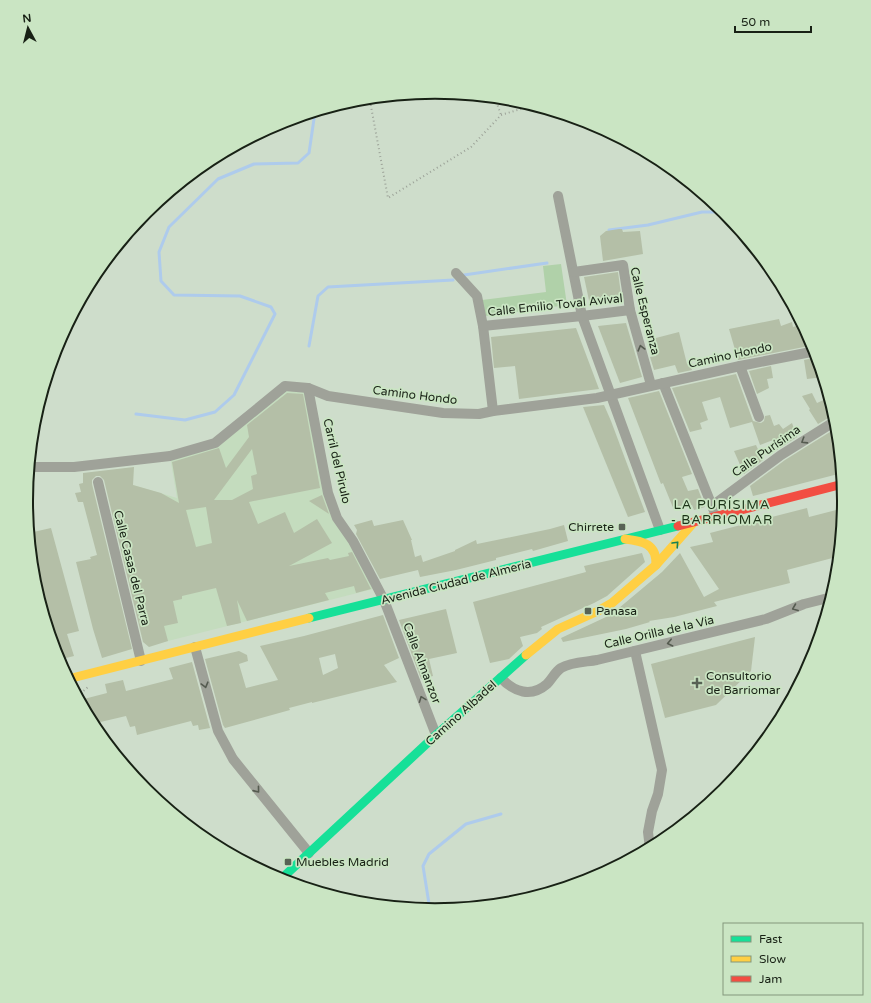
<svg xmlns="http://www.w3.org/2000/svg" width="871" height="1003" viewBox="0 0 871 1003" font-family="'Varela Round',sans-serif">
<style>
.built{fill:#c4dcbe}
.green{fill:#b0d1a9}
.lines{fill:none;stroke-linecap:round;stroke-linejoin:round}
.stream{stroke:#aecbec;stroke-width:3}
.building{fill:#b4bfa7;fill-rule:evenodd}
.path{stroke:#9ca298;stroke-width:2;stroke-dasharray:1 3;stroke-linecap:butt}
.street{stroke:#9fa299;stroke-width:10}
.fast{stroke:#16e098;stroke-width:9}
.slow{stroke:#ffcf43;stroke-width:9}
.jam{stroke:#f24e42;stroke-width:9}
.oneway{stroke:#555b50}
.oneway2{stroke:#178056}
.poi-dot{fill:#586355;stroke:#cae5c3;stroke-width:1.5}
.labels{text-anchor:middle;stroke-width:3.5;stroke-linejoin:round;paint-order:stroke}
.street-label{font-size:12px;fill:#182115;stroke:#cae5c3}
.poi-label{font-size:12px;fill:#182115;stroke:#cae5c3;text-anchor:start}
.neighbourhood-label{font-size:13px;letter-spacing:1px;fill:#1c3217;stroke:#cae5c3}
.rim{fill:none;stroke:#182115;stroke-width:2}
</style>
<rect width="100%" height="100%" fill="#ceddcb"/>
<path class="built" d="M 285,386 L 308,388 L 328,493 L 377,588 L 164,642 L 126,483 L 177,498 L 170,456 L 215,443 Z"/>
<path class="green" d="M 561,264 L 567,305 L 485,316 L 482,300 L 546,292 L 543,266 Z"/>
<g class="lines">
<g class="stream">
<path d="M 609,230 L 648,225 L 702,212 L 725,212"/>
<path d="M 464,275 L 547,263"/>
<path d="M 309,346 L 318,296 L 328,287 L 453,280"/>
<path d="M 136,414 L 185,420 L 215,412 L 234,395 L 275,314 L 271,307 L 240,296 L 174,295 L 161,281 L 159,252 L 169,227 L 218,179 L 254,164 L 298,163 L 309,153 L 315,112"/>
<path d="M 430,910 L 423,866 L 429,854 L 466,824 L 501,814"/>
</g>
</g>
<g class="building">
<path d="M 619,229 L 622,229 L 623,232 L 640,231 L 643,254 L 603,261 L 600,236 L 606,231 Z"/>
<path d="M 618,272 L 622,302 L 590,305 L 584,277 Z"/>
<path d="M 779,319 L 781,326 L 792,322 L 793,327 L 803,324 L 814,345 L 738,360 L 729,329 Z"/>
<path d="M 626,323 L 642,377 L 620,383 L 598,326 Z"/>
<path d="M 576,328 L 599,389 L 519,399 L 515,366 L 494,368 L 491,337 Z"/>
<path d="M 679,332 L 687,364 L 688,364 L 689,367 L 691,367 L 692,370 L 678,373 L 675,365 L 654,370 L 650,357 L 656,356 L 652,339 Z"/>
<path d="M 818,357 L 824,377 L 807,379 L 804,360 Z"/>
<path d="M 771,366 L 773,378 L 767,379 L 769,388 L 757,394 L 749,371 Z"/>
<path d="M 736,374 L 753,421 L 761,423 L 764,421 L 765,416 L 770,415 L 774,426 L 779,424 L 783,429 L 792,423 L 797,437 L 777,450 L 773,440 L 760,445 L 752,422 L 730,428 L 720,397 L 702,402 L 708,420 L 700,423 L 702,429 L 690,432 L 672,388 Z"/>
<path d="M 659,391 L 692,474 L 682,477 L 688,491 L 698,489 L 705,507 L 694,510 L 692,505 L 674,510 L 663,483 L 661,484 L 628,398 Z"/>
<path d="M 287,393 L 303,394 L 320,488 L 249,502 L 258,524 L 285,512 L 294,533 L 317,519 L 332,543 L 289,566 L 328,558 L 330,560 L 349,556 L 348,553 L 352,552 L 371,589 L 356,593 L 354,586 L 325,593 L 329,600 L 247,621 L 237,600 L 241,623 L 227,626 L 216,588 L 182,596 L 182,599 L 173,601 L 178,623 L 164,626 L 168,641 L 149,647 L 143,642 L 104,480 L 100,476 L 96,476 L 92,480 L 92,484 L 132,649 L 102,658 L 93,629 L 76,562 L 91,559 L 90,557 L 97,555 L 83,502 L 78,502 L 75,493 L 81,492 L 79,484 L 83,483 L 83,473 L 134,467 L 133,485 L 161,493 L 179,503 L 172,462 L 219,448 L 226,468 L 249,437 L 247,425 ZM 252,449 L 257,474 L 251,476 L 253,489 L 232,500 L 214,500 ZM 206,507 L 212,543 L 196,547 L 186,510 Z"/>
<path d="M 812,393 L 817,403 L 830,397 L 835,414 L 818,424 L 809,410 L 810,409 L 802,396 Z"/>
<path d="M 604,405 L 611,421 L 645,512 L 628,517 L 583,407 Z"/>
<path d="M 838,427 L 842,473 L 753,496 L 750,486 L 785,460 Z"/>
<path d="M 756,445 L 763,460 L 744,474 L 734,451 Z"/>
<path d="M 322,495 L 329,514 L 309,501 Z"/>
<path d="M 807,508 L 809,517 L 844,508 L 840,556 L 787,570 L 790,583 L 714,602 L 717,606 L 674,617 L 649,621 L 650,622 L 626,629 L 563,642 L 561,638 L 606,617 L 621,612 L 619,608 L 662,572 L 680,553 L 704,597 L 719,589 L 690,547 L 713,542 L 710,533 Z"/>
<path d="M 372,520 L 374,526 L 403,520 L 412,540 L 411,540 L 415,557 L 421,555 L 423,562 L 455,551 L 455,550 L 476,540 L 477,544 L 550,529 L 564,525 L 568,541 L 533,551 L 532,549 L 496,558 L 496,560 L 456,570 L 420,577 L 418,570 L 380,579 L 356,534 L 357,530 L 354,525 Z"/>
<path d="M 51,528 L 79,631 L 67,634 L 74,656 L 58,660 L 34,581 L 29,533 Z"/>
<path d="M 642,553 L 645,562 L 607,596 L 594,603 L 541,627 L 542,629 L 537,633 L 520,637 L 523,646 L 509,659 L 490,663 L 473,602 L 586,572 L 584,566 Z"/>
<path d="M 446,609 L 457,653 L 429,659 L 433,676 L 421,679 L 399,620 Z"/>
<path d="M 383,615 L 399,658 L 384,665 L 397,682 L 312,703 L 312,702 L 289,708 L 290,710 L 225,728 L 223,725 L 205,659 L 239,651 L 247,655 L 248,661 L 239,664 L 246,688 L 278,680 L 260,646 L 304,636 ZM 335,654 L 338,668 L 323,675 L 319,658 Z"/>
<path d="M 755,637 L 751,671 L 716,705 L 665,718 L 651,664 Z"/>
<path d="M 192,662 L 210,728 L 199,730 L 198,725 L 193,726 L 191,721 L 137,735 L 135,726 L 130,727 L 126,716 L 92,724 L 80,700 L 107,693 L 105,684 L 123,680 L 126,691 L 173,679 L 169,668 Z"/>
</g>
<g class="lines">
<g class="path">
<path d="M 495,98 L 501,115"/>
<path d="M 370,101 L 388,198 L 471,147 L 501,115 L 534,105"/>
<path d="M 77,695 L 80,694 L 88,687"/>
</g>
<g class="street">
<path d="M 558,196 L 582,316 L 660,530"/>
<path d="M 574,272 L 623,265 L 630,310 L 651,385"/>
<path d="M 456,273 L 477,296 L 483,326 L 493,411"/>
<path d="M 483,326 L 582,316 L 630,310"/>
<path d="M 740,366 L 759,417"/>
<path d="M 663,383 L 714,511"/>
<path d="M 308,388 L 328,493 L 337,518 L 353,541 L 384,600 L 436,735"/>
<path d="M 29,467 L 74,467 L 170,456 L 215,443 L 285,386 L 308,388 L 328,396 L 443,413 L 479,414 L 493,411 L 597,398 L 740,366 L 816,351"/>
<path d="M 98,482 L 141,661"/>
<path d="M 712,506 L 781,455 L 837,420"/>
<path d="M 195,647 L 218,731 L 233,759 L 309,853"/>
<path d="M 635,651 L 662,770 L 658,794 L 652,811 L 648,832 L 650,849"/>
<path d="M 501,678 C 514,692 531,698 547,684 C 552,679 555,672 561,668 C 571,662 586,662 597,660 L 766,619 L 804,604 L 832,597"/>
</g>
<g class="fast">
<path d="M 309,618 L 678,526"/>
<path d="M 280,880 L 436,735 L 526,655"/>
</g>
<g class="slow">
<path d="M 625,539 C 643,541 657,544 656,565"/>
<path d="M 526,655 L 558,629 L 598,611 L 612,603 L 656,565 L 695,521"/>
<path d="M 68,679 L 309,618"/>
</g>
<path class="jam" d="M 678,526 L 843,484"/>
</g>
<defs><path id="oneway-chevron" d="M-2-3.5L2.5 0L-2 3.5" fill="none" stroke-width="1.6" stroke-linecap="round" stroke-linejoin="round"/></defs>
<g class="oneway">
<use href="#oneway-chevron" transform="translate(641 348) rotate(-105)"/>
<use href="#oneway-chevron" transform="translate(804 441) rotate(148)"/>
<use href="#oneway-chevron" transform="translate(795 608) rotate(158)"/>
<use href="#oneway-chevron" transform="translate(670 643) rotate(167)"/>
<use href="#oneway-chevron" transform="translate(205 685) rotate(75)"/>
<use href="#oneway-chevron" transform="translate(422 699) rotate(-111)"/>
<use href="#oneway-chevron" transform="translate(257 790) rotate(51)"/>
</g>
<use class="oneway2" href="#oneway-chevron" transform="translate(676 544) rotate(-47)"/>
<g class="poi-dot">
<rect x="618" y="523" width="8" height="8" rx="2"/>
<rect x="584" y="607" width="8" height="8" rx="2"/>
<path d="M695 677h4v4h4v4h-4v4h-4v-4h-4v-4h4z"/>
<rect x="284" y="858" width="8" height="8" rx="2"/>
</g>
<g class="labels">
<g class="street-label">
<text transform="translate(555 305) rotate(-6)" y="4">Calle Emilio Toval Avival</text>
<text transform="translate(645 311) rotate(76)" y="4">Calle Esperanza</text>
<text transform="translate(730 355) rotate(-12)" y="4">Camino Hondo</text>
<text transform="translate(415 395) rotate(7)" y="4">Camino Hondo</text>
<text transform="translate(766 451) rotate(-35)" y="4">Calle Purísima</text>
<text transform="translate(337 461) rotate(77)" y="4">Carril del Pirulo</text>
<text transform="translate(132 568) rotate(76)" y="4">Calle Casas del Parra</text>
<text transform="translate(456 582) rotate(-14)" y="4">Avenida Ciudad de Almería</text>
<text transform="translate(659 632) rotate(-13)" y="4">Calle Orilla de la Vía</text>
<text transform="translate(422 663) rotate(69)" y="4">Calle Almanzor</text>
<text transform="translate(461 713) rotate(-42)" y="4">Camino Albadel</text>
</g>
<g class="poi-label">
<text x="614" y="531" text-anchor="end">Chirrete</text>
<text x="596" y="615">Panasa</text>
<text x="706" y="680">Consultorio<tspan x="706" dy="14">de Barriomar</tspan></text>
<text x="296" y="866">Muebles Madrid</text>
</g>
<g class="neighbourhood-label">
<text x="722" y="509">LA PURÍSIMA<tspan x="722" dy="15">- BARRIOMAR</tspan></text>
</g>
</g>
<path d="M0 0H871V1003H0ZM33 501a402 402 0 1 1 804 0a402 402 0 1 1-804 0Z" fill="#cae5c3" fill-rule="evenodd"/>
<path class="rim" d="M33 501a402 402 0 1 1 804 0a402 402 0 1 1-804 0Z"/>
<rect x="723" y="923" width="140" height="72" fill="#cae5c3" stroke="#83977d"/>
<rect x="731" y="936" width="20" height="6" fill="#16e098" stroke="#83977d"/>
<text x="759" y="943" font-size="12" fill="#182115">Fast</text>
<rect x="731" y="956" width="20" height="6" fill="#ffcf43" stroke="#83977d"/>
<text x="759" y="963" font-size="12" fill="#182115">Slow</text>
<rect x="731" y="976" width="20" height="6" fill="#f24e42" stroke="#83977d"/>
<text x="759" y="983" font-size="12" fill="#182115">Jam</text>
<g transform="translate(28 28) rotate(353)" stroke="#cae5c3" stroke-width="3" paint-order="stroke">
<path d="M0-3L7 15L0 10L-7 15Z" fill="#182115"/>
<text y="-6" font-size="11" font-weight="bold" text-anchor="middle" fill="#182115">N</text>
</g>
<path d="M735 26v6h76v-6" fill="none" stroke="#182115" stroke-width="2"/>
<text x="741" y="26" font-size="12" fill="#182115" stroke="#cae5c3" stroke-width="3" paint-order="stroke">50 m</text>
</svg>
